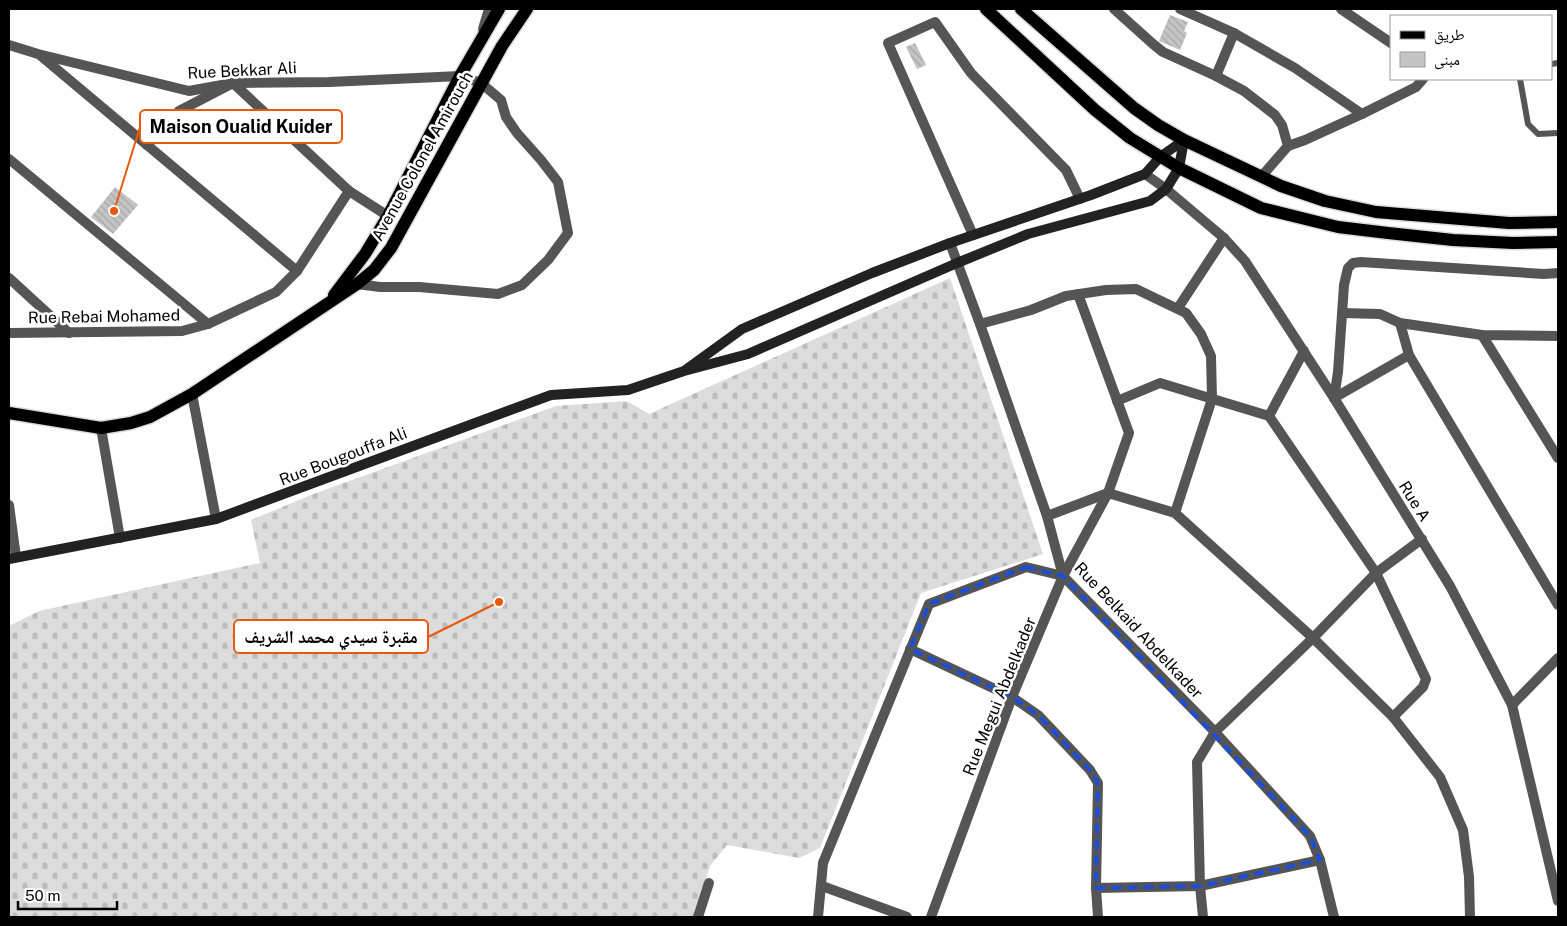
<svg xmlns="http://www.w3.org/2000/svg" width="1567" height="926" viewBox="0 0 1567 926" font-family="'Public Sans','Noto Naskh Arabic',sans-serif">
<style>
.cemetery{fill:url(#cemetery-stones)}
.building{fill:url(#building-back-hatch)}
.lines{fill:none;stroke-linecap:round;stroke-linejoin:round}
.primary-casing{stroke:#dbdbdb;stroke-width:15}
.lane{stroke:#555;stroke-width:6}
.street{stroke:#555;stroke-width:10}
.secondary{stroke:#222;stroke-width:10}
.primary{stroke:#000;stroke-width:12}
.marked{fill:none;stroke:#1d4ed8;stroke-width:4;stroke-dasharray:10 6;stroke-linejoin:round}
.labels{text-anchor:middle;stroke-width:5;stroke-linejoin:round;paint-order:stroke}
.street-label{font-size:16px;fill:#000;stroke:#fff}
.leader{fill:none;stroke:#e8590c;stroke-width:2}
.callout-dot{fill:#e8590c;stroke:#fff;stroke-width:2}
.callout{fill:#fff;stroke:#e8590c;stroke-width:2}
.callout-label{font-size:18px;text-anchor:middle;font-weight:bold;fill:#000}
</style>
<defs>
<pattern id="cemetery-stones" width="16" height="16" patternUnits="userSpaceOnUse" patternTransform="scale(1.25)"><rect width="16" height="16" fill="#dcdcdc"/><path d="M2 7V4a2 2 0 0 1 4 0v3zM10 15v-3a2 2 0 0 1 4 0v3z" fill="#bbb"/></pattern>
<pattern id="building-back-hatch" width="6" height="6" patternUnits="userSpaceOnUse" patternTransform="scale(1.25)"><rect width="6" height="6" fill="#c4c4c4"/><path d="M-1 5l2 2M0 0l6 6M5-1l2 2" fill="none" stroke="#a7a7a7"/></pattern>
</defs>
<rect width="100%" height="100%" fill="#fff"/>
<path class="cemetery" d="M 950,278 L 1043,554 L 921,593 L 820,848 L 799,858 L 727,845 L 710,866 L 694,917 L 9,917 L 9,626 L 39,611 L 260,563 L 251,520 L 316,493 L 556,406 L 627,401 L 649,414 Z"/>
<g class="building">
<path d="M 1170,15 L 1188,22 L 1184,31 L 1187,33 L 1180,50 L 1159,41 Z"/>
<path d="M 915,43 L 926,65 L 917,69 L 906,47 Z"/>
<path d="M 115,187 L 138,205 L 113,234 L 91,217 Z"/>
</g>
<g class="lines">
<defs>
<g id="primary">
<path d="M 986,9 L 1095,110 L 1130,138 L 1179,168 L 1261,208 L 1338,227 L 1388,233 L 1453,240 L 1513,243 L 1558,242"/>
<path d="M 1021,9 L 1134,108 L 1158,125 L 1184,140 L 1281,186 L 1325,201 L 1376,212 L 1509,223 L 1558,222"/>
<path d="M 334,295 L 365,254 L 388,216 L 460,76 L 499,9"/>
<path d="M 9,413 L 101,428 L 131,423 L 150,417 L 192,394 L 357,284 L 374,270 L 391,248 L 502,46 L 527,9"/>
</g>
</defs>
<use href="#primary" class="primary-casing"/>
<g class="lane">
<path d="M 1551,64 L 1558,63"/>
<path d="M 1520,79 L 1528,124 L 1538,134 L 1558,133"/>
</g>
<g class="street">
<path d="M 1114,9 L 1153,44 L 1163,52 L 1216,76 L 1244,91 L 1275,115 L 1282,125 L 1288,146 L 1261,177"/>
<path d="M 1180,9 L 1234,33 L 1295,68 L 1362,114"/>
<path d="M 1341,9 L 1391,43"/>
<path d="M 483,29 L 489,9"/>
<path d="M 9,45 L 38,54 L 189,91 L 233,83 L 329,82 L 460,76 L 481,83 L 501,100 L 506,117 L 517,133 L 541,160 L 558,182 L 568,233 L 548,260 L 522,285 L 498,294 L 419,287 L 380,287 L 357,284"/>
<path d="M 41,56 L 297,271"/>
<path d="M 1216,76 L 1234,33"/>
<path d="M 147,145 L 179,111 L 233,83 L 349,191 L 388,216"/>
<path d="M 1288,146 L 1305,140 L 1362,114 L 1416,87 L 1423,79"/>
<path d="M 9,159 L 208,324"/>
<path d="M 1145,174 L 1166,189 L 1224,238 L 1245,261 L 1334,398 L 1450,586 L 1512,705 L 1558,901"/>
<path d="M 973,235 L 888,43 L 935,22 L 971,73 L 1066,170 L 1080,199"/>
<path d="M 950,243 L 980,324 L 1047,516 L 1063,576 L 1215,732 L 1310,836 L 1320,860 L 1334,917"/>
<path d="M 9,278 L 69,333"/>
<path d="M 1178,308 L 1224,238"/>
<path d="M 1342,313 L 1380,314 L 1400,323 L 1482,335 L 1558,336"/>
<path d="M 1400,323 L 1409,355 L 1558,605"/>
<path d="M 980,324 L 1031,310 L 1066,296 L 1106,290 L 1136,289 L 1186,313 L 1201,334 L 1211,356 L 1212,399 L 1175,513"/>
<path d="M 9,333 L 182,331 L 208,324 L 276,292 L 297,271 L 349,191"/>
<path d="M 1482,335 L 1558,458"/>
<path d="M 192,394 L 216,519"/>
<path d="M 1334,398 L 1338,372 L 1344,285 L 1348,268 L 1353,263 L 1361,262 L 1544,274 L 1558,273"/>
<path d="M 1334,398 L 1409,355"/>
<path d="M 1117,401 L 1160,383 L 1269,416 L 1376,573 L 1426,679 L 1423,687 L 1393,717"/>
<path d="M 1269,416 L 1304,351"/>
<path d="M 101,428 L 120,538"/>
<path d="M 9,505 L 16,557"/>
<path d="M 1047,516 L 1108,493 L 1175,513 L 1313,638 L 1393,717 L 1440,777 L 1463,830 L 1469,877 L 1470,917"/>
<path d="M 910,649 L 1012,697 L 1038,715 L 1090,770 L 1098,783 L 1096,888 L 1098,917"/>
<path d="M 1512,705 L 1558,658"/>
<path d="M 822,886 L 907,917"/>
<path d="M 1096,888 L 1200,886 L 1320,860"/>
<path d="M 698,917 L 709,883"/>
<path d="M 818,917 L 823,863 L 929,604 L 1026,567 L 1063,576"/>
<path d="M 931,917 L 1012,697 L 1063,576 L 1108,493 L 1129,433 L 1078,294"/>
<path d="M 1203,917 L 1200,886 L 1197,762 L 1215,732 L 1313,638 L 1376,573 L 1422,539"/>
</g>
<path class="secondary" d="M 9,559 L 216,519 L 551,395 L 628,390 L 684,371 L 748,354 L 957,263 L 1028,234 L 1150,201 L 1166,189 L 1179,168 L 1184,140 L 1160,157 L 1145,174 L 1091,195 L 950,243 L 872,273 L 742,329 L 684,371"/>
<use href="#primary" class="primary"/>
</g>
<path class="marked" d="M 1026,567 L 1063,576 L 1310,836 L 1320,860 L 1200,886 L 1096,888 L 1098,783 L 1090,770 L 1038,715 L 1012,697 L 910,649 L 929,604 Z"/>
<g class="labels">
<g class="street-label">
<text transform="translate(242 70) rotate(-3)" y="6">Rue Bekkar Ali</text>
<text transform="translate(422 156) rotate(-61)" y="6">Avenue Colonel Amirouch</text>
<text transform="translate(104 316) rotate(-1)" y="6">Rue Rebai Mohamed</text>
<text transform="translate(343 456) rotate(-21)" y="6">Rue Bougouffa Ali</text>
<text transform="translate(1415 501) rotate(58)" y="6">Rue A</text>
<text transform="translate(1139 630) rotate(47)" y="6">Rue Belkaid Abdelkader</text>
<text transform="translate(999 696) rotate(-68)" y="6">Rue Megui Abdelkader</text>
</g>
</g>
<path class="leader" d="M114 211L140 127M499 602L428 637"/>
<g class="callout-dot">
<circle cx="114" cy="211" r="5"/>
<circle cx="499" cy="602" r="5"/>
</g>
<g class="callout">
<rect x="140" y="110" width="202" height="33" rx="5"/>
<rect x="234" y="620" width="194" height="33" rx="5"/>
</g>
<g class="callout-label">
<text x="241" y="133">Maison Oualid Kuider</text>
<text x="331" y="643">مقبرة سيدي محمد الشريف</text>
</g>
<rect width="1567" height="926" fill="none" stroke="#000000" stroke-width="20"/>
<rect x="1390" y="15" width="162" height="65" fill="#ffffff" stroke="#999999"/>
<rect x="1400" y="31" width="25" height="8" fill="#000000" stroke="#999999"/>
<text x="1434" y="40" font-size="15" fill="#000000">طريق</text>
<rect x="1400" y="52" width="25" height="15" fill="#c4c4c4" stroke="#999999"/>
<text x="1434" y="65" font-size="15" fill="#000000">مبنى</text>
<path d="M18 901v8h99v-8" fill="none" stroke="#000000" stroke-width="2.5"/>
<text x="25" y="901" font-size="15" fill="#000000" stroke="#ffffff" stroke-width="4" paint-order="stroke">50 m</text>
</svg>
